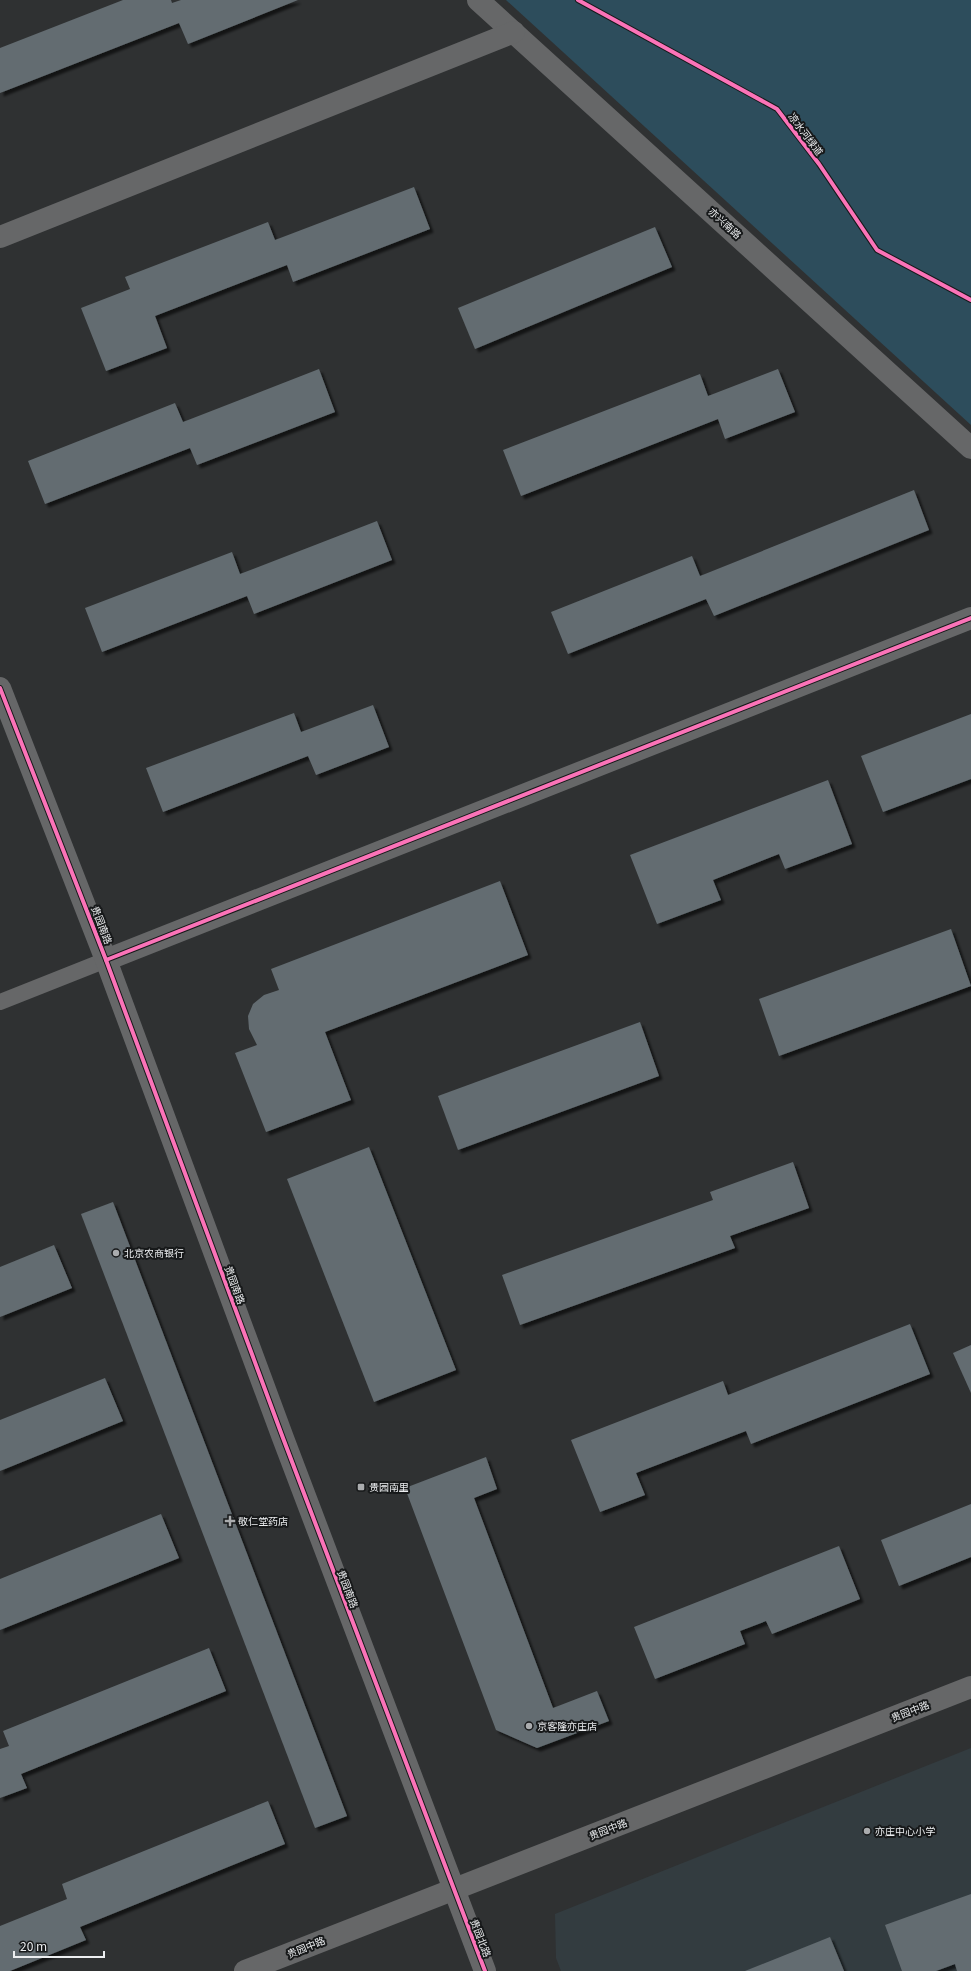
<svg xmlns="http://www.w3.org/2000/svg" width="971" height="1971" viewBox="0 0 971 1971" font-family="Georgia,'Noto Sans SC',serif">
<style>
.built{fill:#333c40}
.green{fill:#2d4d5c}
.building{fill:#636c71;filter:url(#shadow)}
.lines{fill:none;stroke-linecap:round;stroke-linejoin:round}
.service{stroke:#666768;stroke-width:16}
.minor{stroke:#666768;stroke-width:22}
.tertiary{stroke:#666768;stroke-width:22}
.cycleway-casing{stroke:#17191a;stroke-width:6}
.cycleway{stroke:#fb73b8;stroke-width:4}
.poi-dot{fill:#aaacae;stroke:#17191a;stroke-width:1.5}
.labels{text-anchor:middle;stroke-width:4;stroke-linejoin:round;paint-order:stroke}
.street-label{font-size:10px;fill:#eceef0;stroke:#17191a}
.poi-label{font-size:10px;fill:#eceef0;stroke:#17191a;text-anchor:start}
</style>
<defs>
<filter id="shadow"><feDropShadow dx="3.5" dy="3.5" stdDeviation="1" flood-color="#0009"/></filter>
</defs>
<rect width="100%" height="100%" fill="#2f3132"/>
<path class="built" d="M 971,1748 L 971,1971 L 561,1971 L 556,1958 L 555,1914 Z"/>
<path class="green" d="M 506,0 L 971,0 L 971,425 Z"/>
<g class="building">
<path d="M 123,0 L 171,0 L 172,3 L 181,0 L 298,0 L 188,44 L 179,23 L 0,93 L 0,48 Z"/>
<path d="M 414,187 L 430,229 L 293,282 L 287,265 L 155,316 L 167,348 L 106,371 L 81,308 L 130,289 L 125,277 L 268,222 L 275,240 Z"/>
<path d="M 655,227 L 672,267 L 475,349 L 458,308 Z"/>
<path d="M 319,369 L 335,412 L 197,465 L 190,448 L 45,504 L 28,461 L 175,403 L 183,422 Z"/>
<path d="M 778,369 L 795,412 L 725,439 L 718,419 L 521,496 L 503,450 L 700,374 L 708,396 Z"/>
<path d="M 914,490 L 929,530 L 714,616 L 706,599 L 568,654 L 551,612 L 692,556 L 700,576 Z"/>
<path d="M 377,521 L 392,560 L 254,614 L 247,596 L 102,652 L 85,608 L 232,552 L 240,574 Z"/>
<path d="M 373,705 L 389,747 L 316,775 L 308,756 L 163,812 L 146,768 L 294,713 L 301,732 Z"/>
<path d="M 971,714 L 971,779 L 883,812 L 861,756 Z"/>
<path d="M 828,780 L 852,844 L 785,869 L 779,854 L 713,880 L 721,900 L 657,924 L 630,855 Z"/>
<path d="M 500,881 L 528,955 L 325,1032 L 351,1100 L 266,1132 L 235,1053 L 257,1045 L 249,1029 L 248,1016 L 253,1004 L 264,995 L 279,990 L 271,969 Z"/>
<path d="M 951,929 L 971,986 L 779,1056 L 759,999 Z"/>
<path d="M 640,1022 L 659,1076 L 458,1150 L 438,1096 Z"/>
<path d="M 369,1147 L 456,1370 L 374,1402 L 287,1179 Z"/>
<path d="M 793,1162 L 809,1208 L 730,1236 L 735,1248 L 520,1325 L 502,1275 L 713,1200 L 710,1192 Z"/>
<path d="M 113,1202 L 347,1816 L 315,1828 L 81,1214 Z"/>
<path d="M 54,1245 L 72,1288 L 0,1317 L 0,1267 Z"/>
<path d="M 910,1324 L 930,1374 L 751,1444 L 746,1431 L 636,1473 L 645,1495 L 600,1512 L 571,1440 L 723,1381 L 728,1395 Z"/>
<path d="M 971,1345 L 971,1393 L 953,1353 Z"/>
<path d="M 105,1378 L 123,1421 L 0,1471 L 0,1420 Z"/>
<path d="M 486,1457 L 497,1489 L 474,1498 L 553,1708 L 597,1691 L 609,1721 L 537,1748 L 496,1730 L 405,1488 Z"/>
<path d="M 971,1504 L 971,1557 L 899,1586 L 881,1540 Z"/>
<path d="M 161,1514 L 179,1558 L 0,1630 L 0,1579 Z"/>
<path d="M 839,1546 L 860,1599 L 772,1634 L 766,1621 L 740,1631 L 745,1644 L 655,1679 L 634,1627 Z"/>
<path d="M 209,1648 L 226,1691 L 21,1774 L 27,1788 L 0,1798 L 0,1749 L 9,1746 L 3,1731 Z"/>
<path d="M 268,1801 L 285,1844 L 80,1927 L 86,1940 L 10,1971 L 0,1971 L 0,1926 L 67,1899 L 62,1884 Z"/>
<path d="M 971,1894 L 971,1971 L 957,1971 L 955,1964 L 936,1971 L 902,1971 L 885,1925 Z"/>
<path d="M 830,1937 L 844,1971 L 745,1971 Z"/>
</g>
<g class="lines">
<path class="service" d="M 0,1002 L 106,960"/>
<path class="minor" d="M 106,960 L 971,618"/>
<g class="tertiary">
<path d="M 478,0 L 971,448"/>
<path d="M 0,237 L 514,32"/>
<path d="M 0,688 L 106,960 L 283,1438 L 485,1971"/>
<path d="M 245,1971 L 971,1687"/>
</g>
<defs>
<g id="cycleway">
<path d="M 578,0 L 777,109 L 819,164 L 877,250 L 971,300"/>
<path d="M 0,688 L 106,960 L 283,1438 L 485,1971"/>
<path d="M 106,960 L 971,618"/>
</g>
</defs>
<use href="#cycleway" class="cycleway-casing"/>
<use href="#cycleway" class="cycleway"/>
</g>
<g class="poi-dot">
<circle cx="116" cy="1253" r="4"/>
<rect x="357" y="1483" width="8" height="8" rx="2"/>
<path d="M228 1515h4v4h4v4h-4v4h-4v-4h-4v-4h4z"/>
<circle cx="529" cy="1726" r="4"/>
<circle cx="867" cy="1831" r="4"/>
</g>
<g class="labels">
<g class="street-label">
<text transform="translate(806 134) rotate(53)" y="4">凉水河绿道</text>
<text transform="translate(725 223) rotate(42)" y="4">亦兴南路</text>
<text transform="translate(102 925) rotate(69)" y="4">贵园南路</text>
<text transform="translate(235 1285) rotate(70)" y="4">贵园南路</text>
<text transform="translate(348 1589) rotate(69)" y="4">贵园南路</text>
<text transform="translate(910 1711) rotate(-21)" y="4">贵园中路</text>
<text transform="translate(608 1829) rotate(-21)" y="4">贵园中路</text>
<text transform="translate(481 1938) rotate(69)" y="4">贵园北路</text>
<text transform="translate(306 1947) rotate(-22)" y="4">贵园中路</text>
</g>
<g class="poi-label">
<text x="124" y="1257">北京农商银行</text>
<text x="369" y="1491">贵园南里</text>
<text x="238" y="1525">敬仁堂药店</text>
<text x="537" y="1730">京客隆亦庄店</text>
<text x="875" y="1835">亦庄中心小学</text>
</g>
</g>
<path d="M14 1951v6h90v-6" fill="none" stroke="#eceef0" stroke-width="2"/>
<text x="20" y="1951" font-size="12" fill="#eceef0" stroke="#17191a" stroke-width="3" paint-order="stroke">20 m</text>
</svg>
